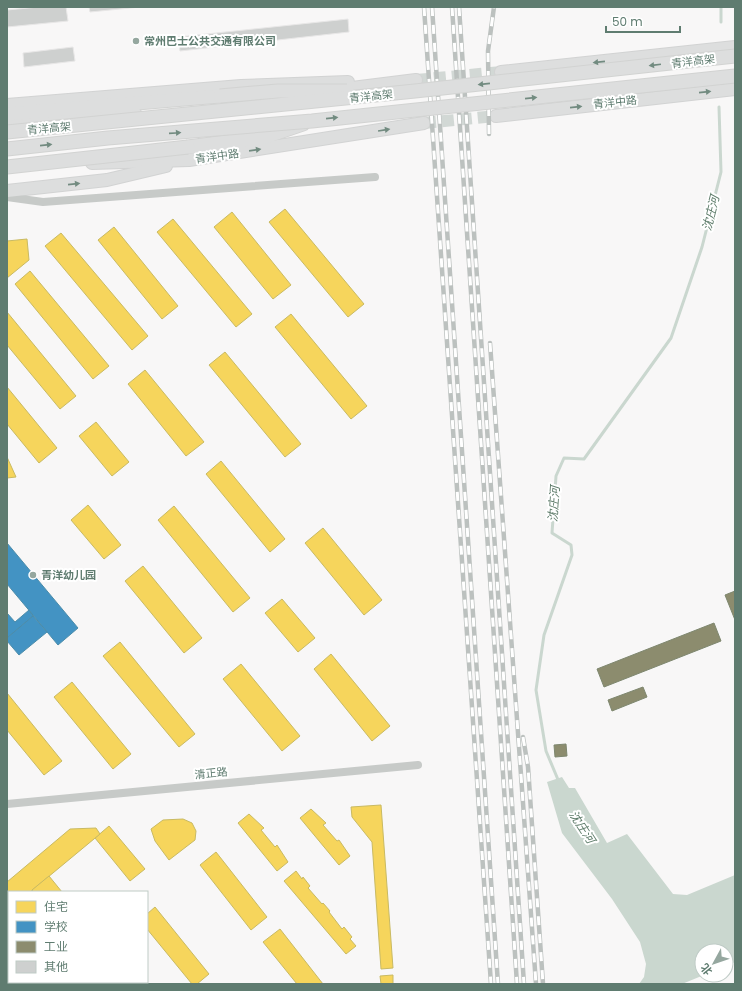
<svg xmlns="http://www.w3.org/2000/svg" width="742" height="991" viewBox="0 0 742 991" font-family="Poppins,'Noto Sans SC',sans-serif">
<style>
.water{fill:#cad7cf}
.homes{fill:#f6d55c;stroke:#c9ba62}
.schools{fill:#4393c3;stroke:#4b8caa}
.industry{fill:#8c8c6e;stroke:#7e876f}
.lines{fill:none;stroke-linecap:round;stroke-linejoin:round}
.stream{stroke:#cad7cf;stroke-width:3}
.building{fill:#ced0cf;stroke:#e8e7e7}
.primary-tunnel{stroke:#d2d8d5;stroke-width:12;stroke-dasharray:12 6;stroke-linecap:butt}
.primary-casing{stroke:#d2d3d3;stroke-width:14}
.trunk-casing{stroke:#d2d3d2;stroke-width:15}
.minor{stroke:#c7cac8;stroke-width:8}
.primary{stroke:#dddede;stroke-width:12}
.trunk{stroke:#dddede;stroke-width:13}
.rail-casing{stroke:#bcc1bf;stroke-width:4.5}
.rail{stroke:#fff;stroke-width:3;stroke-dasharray:9;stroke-linecap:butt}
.trunk-bridge-casing{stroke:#d2d3d2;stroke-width:15;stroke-linecap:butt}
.trunk-bridge{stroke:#dddede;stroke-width:13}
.oneway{fill:#728b80}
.poi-dot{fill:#95a79f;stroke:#fff;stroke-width:1.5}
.labels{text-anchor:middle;stroke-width:4;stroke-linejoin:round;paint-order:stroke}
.poi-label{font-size:11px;font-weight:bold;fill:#5f7c70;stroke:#fff;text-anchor:start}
.street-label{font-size:11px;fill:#5f7c70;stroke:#fff}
.water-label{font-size:12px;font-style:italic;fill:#5e7c6a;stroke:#fff}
</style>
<rect width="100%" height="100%" fill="#f8f7f7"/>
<path class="water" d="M 562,777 L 569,788 L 575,788 L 607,843 L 627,834 L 673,894 L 687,895 L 735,875 L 735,962 L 726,966 L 726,951 L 702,951 L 702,975 L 704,975 L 682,984 L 639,984 L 644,977 L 646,964 L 640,942 L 612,899 L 562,833 L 547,782 Z"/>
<g class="homes">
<path d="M 285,209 L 364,304 L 348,317 L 269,222 Z"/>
<path d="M 232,212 L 291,285 L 273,299 L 214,227 Z"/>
<path d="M 173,219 L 252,314 L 236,327 L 157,232 Z"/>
<path d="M 114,227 L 178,306 L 162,319 L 98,240 Z"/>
<path d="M 61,233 L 148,336 L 132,350 L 45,246 Z"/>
<path d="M 27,239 L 29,260 L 7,278 L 7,241 Z"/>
<path d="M 30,271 L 109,366 L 93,379 L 15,284 Z"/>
<path d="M 7,312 L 76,396 L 60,409 L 7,345 Z"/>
<path d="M 291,314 L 367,406 L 351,419 L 275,327 Z"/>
<path d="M 225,352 L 301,444 L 285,457 L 209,365 Z"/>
<path d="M 145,370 L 204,442 L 186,456 L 128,384 Z"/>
<path d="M 7,387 L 57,448 L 39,463 L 7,424 Z"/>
<path d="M 96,422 L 129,462 L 112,476 L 79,436 Z"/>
<path d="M 7,457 L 16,477 L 7,478 Z"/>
<path d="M 221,461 L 285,539 L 270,552 L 206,474 Z"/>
<path d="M 88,505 L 121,545 L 104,559 L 71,520 Z"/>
<path d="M 174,506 L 250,598 L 233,612 L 158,520 Z"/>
<path d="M 323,528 L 382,600 L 364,615 L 305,543 Z"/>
<path d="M 143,566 L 202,638 L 184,653 L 125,581 Z"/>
<path d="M 282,599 L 315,638 L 298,652 L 265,613 Z"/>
<path d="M 120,642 L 195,734 L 179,747 L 103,656 Z"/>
<path d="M 331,654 L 390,726 L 372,741 L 314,669 Z"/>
<path d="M 241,664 L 300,736 L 282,751 L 223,679 Z"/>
<path d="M 72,682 L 131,754 L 113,769 L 54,697 Z"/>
<path d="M 7,693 L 62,761 L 44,775 L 7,730 Z"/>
<path d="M 381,805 L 393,968 L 381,969 L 372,842 L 352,817 L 351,807 Z"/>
<path d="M 311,809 L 326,823 L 323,825 L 337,841 L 339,840 L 350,856 L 339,865 L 300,818 Z"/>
<path d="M 249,814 L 264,828 L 261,830 L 275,847 L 277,845 L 288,862 L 277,871 L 238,823 Z"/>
<path d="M 183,819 L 192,823 L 196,831 L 195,840 L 169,860 L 155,841 L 151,829 L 163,820 Z"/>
<path d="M 109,826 L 145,869 L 130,881 L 95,838 Z"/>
<path d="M 96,828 L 100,834 L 30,892 L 9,892 L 9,939 L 7,923 L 7,882 L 70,829 Z"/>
<path d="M 216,852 L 267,917 L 251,930 L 200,865 Z"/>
<path d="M 296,871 L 302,879 L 303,877 L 310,886 L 308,888 L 322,904 L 323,903 L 330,911 L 329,912 L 342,929 L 344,927 L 352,937 L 350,939 L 356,946 L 346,954 L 284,881 Z"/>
<path d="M 49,876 L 62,892 L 34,892 L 32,890 Z"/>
<path d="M 155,907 L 209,974 L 197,984 L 192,984 L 147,929 L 147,914 Z"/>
<path d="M 280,929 L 323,984 L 297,984 L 263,942 Z"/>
<path d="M 393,975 L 393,984 L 381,984 L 380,976 Z"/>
<path d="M 57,982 L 82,982 L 84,984 L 55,984 Z"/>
</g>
<g class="schools">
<path d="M 7,543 L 78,628 L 58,645 L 7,584 Z"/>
<path d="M 29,610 L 33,616 L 7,638 L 7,613 L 15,622 Z"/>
<path d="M 33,616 L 47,632 L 19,655 L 7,641 L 7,638 Z"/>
</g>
<g class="industry">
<path d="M 735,591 L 735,620 L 725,595 Z"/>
<path d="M 714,623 L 721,641 L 604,687 L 597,669 Z"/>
<path d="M 643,687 L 647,697 L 612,711 L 608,700 Z"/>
<path d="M 566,744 L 567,756 L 555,757 L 554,745 Z"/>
</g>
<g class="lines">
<g class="stream">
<path d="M 721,7 L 721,22"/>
<path d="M 559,782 L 546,751 L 536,690 L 544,635 L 572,555 L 571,545 L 552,533 L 556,476 L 564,458 L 584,459 L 671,338 L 702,247 L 721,172 L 719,107"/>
</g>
</g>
<g class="building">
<path d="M 39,7 L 66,7 L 68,21 L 7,27 L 7,10 Z"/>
<path d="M 89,7 L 140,7 L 90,12 Z"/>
<path d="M 348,19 L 349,32 L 180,51 L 178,37 Z"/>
<path d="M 73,47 L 75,61 L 24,67 L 23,53 Z"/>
</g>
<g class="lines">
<g class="primary-tunnel">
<path d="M 416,80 L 501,72"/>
<path d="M 424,123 L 496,116"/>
</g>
<defs>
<g id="primary">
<path d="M 501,72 L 735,47"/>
<path d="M 336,90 L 416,80"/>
<path d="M 237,103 L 294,95"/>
<path d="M 7,105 L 241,86 L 348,82"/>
<path d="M 496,116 L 735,89"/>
<path d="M 7,124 L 135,113"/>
<path d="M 92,163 L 189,160 L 424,123"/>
<path d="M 7,191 L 107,180 L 166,166"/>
</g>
<g id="trunk">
<path d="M 7,114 L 220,96"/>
<path d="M 188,147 L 265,137 L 303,124"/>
</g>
</defs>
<use href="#primary" class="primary-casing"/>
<use href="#trunk" class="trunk-casing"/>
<g class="minor">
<path d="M 7,197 L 43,202 L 375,177"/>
<path d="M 7,804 L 418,765"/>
</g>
<use href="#primary" class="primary"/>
<use href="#trunk" class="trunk"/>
<defs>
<g id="rail">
<path d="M 424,7 L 491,984"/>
<path d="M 432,7 L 498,984"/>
<path d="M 452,7 L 517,984"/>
<path d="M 459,7 L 524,984"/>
<path d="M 489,134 L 488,51 L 494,7"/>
<path d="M 490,343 L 536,984"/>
<path d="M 523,737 L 528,767 L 543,984"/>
</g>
</defs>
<use href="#rail" class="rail-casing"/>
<use href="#rail" class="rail"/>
<defs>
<g id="trunk-bridge">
<path d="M 220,96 L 278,91 L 347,91"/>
<path d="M 7,132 L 415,91 L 735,56"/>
<path d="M 7,149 L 108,138 L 312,121 L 735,76"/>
<path d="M 7,167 L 188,147"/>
</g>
</defs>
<use href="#trunk-bridge" class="trunk-bridge-casing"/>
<use href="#trunk-bridge" class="trunk-bridge"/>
</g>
<defs><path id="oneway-solid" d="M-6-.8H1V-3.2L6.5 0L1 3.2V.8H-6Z"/></defs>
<g class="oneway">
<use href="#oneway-solid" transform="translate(599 62) rotate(174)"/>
<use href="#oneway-solid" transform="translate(655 65) rotate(173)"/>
<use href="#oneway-solid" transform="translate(484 84) rotate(174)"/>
<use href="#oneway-solid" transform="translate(705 92) rotate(-6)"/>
<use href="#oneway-solid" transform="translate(531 98) rotate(-6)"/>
<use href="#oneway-solid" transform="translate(576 107) rotate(-6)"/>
<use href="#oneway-solid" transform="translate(332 118) rotate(-6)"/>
<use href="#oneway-solid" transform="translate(384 130) rotate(-9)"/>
<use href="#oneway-solid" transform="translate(175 133) rotate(-4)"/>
<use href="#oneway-solid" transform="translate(46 145) rotate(-6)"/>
<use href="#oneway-solid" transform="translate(255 150) rotate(-8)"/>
<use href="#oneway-solid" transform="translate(74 184) rotate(-6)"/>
</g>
<g class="poi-dot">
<circle cx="136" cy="41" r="4"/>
<circle cx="33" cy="575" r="4"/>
</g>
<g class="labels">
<g class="poi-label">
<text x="144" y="45">常州巴士公共交通有限公司</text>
<text x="41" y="579">青洋幼儿园</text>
</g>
<g class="street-label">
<text transform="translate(693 61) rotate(-7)" y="4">青洋高架</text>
<text transform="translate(371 96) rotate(-6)" y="4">青洋高架</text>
<text transform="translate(615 102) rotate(-6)" y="4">青洋中路</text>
<text transform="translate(49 128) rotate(-5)" y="4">青洋高架</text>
<text transform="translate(217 156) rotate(-8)" y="4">青洋中路</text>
<text transform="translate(211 773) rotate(-6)" y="4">清正路</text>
</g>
<g class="water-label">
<text transform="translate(711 213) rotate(-76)" y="4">沈庄河</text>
<text transform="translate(554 504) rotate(-86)" y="4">沈庄河</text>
<text transform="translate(582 827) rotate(57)" y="4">沈庄河</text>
</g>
</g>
<rect width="742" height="991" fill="none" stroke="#5f7c70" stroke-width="16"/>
<rect x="8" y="891" width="140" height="92" fill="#ffffff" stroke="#bfcbc6"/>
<rect x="16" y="901" width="20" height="12" fill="#f6d55c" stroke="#bfcbc6"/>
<text x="44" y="911" font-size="12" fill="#5f7c70">住宅</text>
<rect x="16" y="921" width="20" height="12" fill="#4393c3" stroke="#bfcbc6"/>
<text x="44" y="931" font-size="12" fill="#5f7c70">学校</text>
<rect x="16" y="941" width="20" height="12" fill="#8c8c6e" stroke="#bfcbc6"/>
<text x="44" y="951" font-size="12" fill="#5f7c70">工业</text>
<rect x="16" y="961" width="20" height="12" fill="#ced0cf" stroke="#bfcbc6"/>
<text x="44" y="971" font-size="12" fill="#5f7c70">其他</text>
<g transform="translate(714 963) rotate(230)"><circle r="19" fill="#ffffff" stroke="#bfcbc6"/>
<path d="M0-3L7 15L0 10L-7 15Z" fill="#95a79f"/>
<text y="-6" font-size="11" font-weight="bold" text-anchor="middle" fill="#5f7c70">北</text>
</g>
<path d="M606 26v6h74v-6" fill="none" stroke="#5f7c70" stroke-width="2"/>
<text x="612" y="26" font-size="12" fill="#5f7c70" stroke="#ffffff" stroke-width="3" paint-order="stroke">50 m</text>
</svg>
